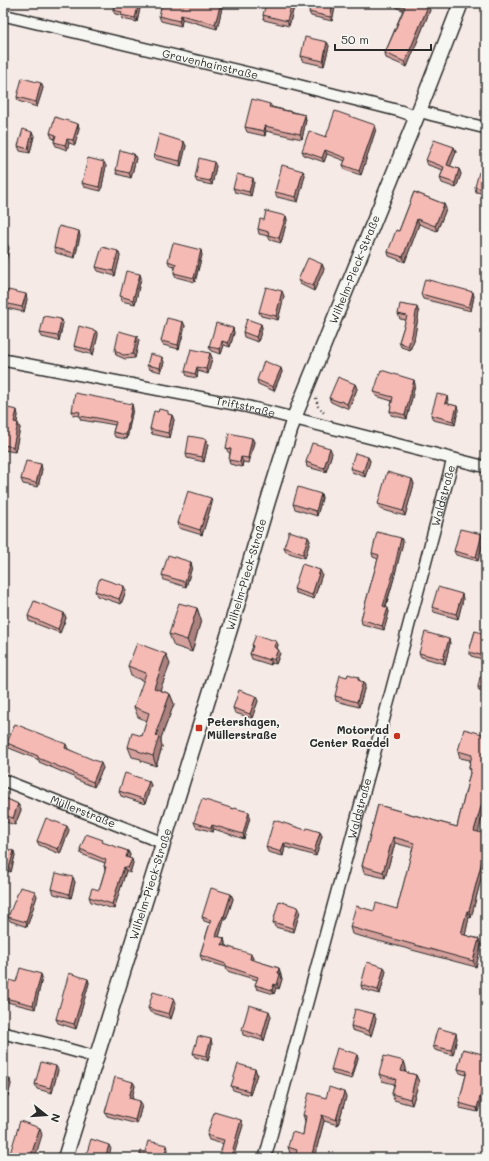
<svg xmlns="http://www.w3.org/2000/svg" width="489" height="1161" viewBox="0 0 489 1161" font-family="Mali,sans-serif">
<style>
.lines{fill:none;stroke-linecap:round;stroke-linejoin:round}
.minor-casing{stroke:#2b2b2b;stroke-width:14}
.tertiary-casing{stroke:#2b2b2b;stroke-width:17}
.path{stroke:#2b2b2b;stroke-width:2.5;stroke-dasharray:1 3;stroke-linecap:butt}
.minor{stroke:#f6f6f2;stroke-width:11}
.tertiary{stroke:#f6f6f2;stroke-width:14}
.wall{fill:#d4a09c;stroke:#2b2b2b}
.shaded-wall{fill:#ac827f;stroke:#2b2b2b}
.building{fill:#f6bab5;stroke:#2b2b2b}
.poi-dot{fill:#c8321e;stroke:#f6f6f2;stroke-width:1.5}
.labels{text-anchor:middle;stroke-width:3.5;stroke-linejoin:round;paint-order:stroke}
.street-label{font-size:11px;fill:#2b2b2b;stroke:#f6f6f2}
.poi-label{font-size:11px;font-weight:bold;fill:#2b2b2b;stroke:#f6f6f2;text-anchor:start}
</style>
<rect width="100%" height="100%" fill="#f6eae6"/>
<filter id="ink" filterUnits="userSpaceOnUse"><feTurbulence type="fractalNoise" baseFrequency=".025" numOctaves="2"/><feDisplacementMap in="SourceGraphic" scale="8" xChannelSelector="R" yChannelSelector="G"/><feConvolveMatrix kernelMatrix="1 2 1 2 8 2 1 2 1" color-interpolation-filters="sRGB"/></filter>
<g filter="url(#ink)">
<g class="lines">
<defs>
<g id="minor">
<path id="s1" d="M 3,15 L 281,81 L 400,111 L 417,117"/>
<path d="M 419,111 L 433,115 L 486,128"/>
<path id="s2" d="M 3,360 L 245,406 L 486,467"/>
<path id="s3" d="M 3,780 L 163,843"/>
<path d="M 3,1033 L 49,1044 L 96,1057"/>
<path id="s4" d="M 265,1158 L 391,692 L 453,459"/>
</g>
<g id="tertiary">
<path id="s5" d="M 65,1158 L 231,626 L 268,501 L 294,418 L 419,111 L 461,3"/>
</g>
</defs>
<use href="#minor" class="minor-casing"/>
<use href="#tertiary" class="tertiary-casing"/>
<path class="path" d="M 316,398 L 318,406 L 325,414"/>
<use href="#minor" class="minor"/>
<use href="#tertiary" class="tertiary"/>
</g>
<g class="wall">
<path d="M 115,3 L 141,3 L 137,22 L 122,19 L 121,15 L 115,14 L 113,10 Z"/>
<path d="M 295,3 L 289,26 L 264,20 L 263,15 Z"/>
<path d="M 336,3 L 332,21 L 311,16 L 309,12 Z"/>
<path d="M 396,3 L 430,10 L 407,67 L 386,58 L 385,53 L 403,10 L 397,8 Z"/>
<path d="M 222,8 L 217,29 L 182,19 L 181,26 L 161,21 L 159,16 Z"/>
<path d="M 327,42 L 329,46 L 324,66 L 302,61 L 301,56 Z"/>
<path d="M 41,83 L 43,88 L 37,107 L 18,101 L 17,97 Z"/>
<path d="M 270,104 L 272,107 L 305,115 L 306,120 L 302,139 L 266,131 L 265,136 L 247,132 L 245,127 Z"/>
<path d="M 78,124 L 79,128 L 75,145 L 69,143 L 67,150 L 56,146 L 54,142 L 55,139 L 52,138 L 50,133 Z"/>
<path d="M 375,125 L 376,129 L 361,175 L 345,170 L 343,165 L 345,161 L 327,154 L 324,162 L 304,155 L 302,151 L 326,137 Z"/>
<path d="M 32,132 L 34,136 L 30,153 L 20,151 L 18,146 Z"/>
<path d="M 184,142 L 186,146 L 181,166 L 155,159 L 154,155 Z"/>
<path d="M 454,147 L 456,152 L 450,166 L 459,169 L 461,174 L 456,188 L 442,183 L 440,178 L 443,170 L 428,165 L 426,160 Z"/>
<path d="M 134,154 L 136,158 L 131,178 L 117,174 L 116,170 Z"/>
<path d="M 106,166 L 101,191 L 84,187 L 82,183 Z"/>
<path d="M 216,166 L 212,185 L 197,182 L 195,178 Z"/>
<path d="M 303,171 L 305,175 L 298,202 L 277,197 L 275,192 Z"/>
<path d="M 486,175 L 486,194 L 476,192 L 475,187 Z"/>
<path d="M 254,182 L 251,196 L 235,192 L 233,188 Z"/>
<path d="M 414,192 L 444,204 L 446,209 L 437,231 L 419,224 L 405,262 L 389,256 L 388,252 L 399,231 Z"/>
<path d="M 286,216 L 287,220 L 281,243 L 270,240 L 268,236 L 259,234 L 258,229 L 264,220 Z"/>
<path d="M 80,236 L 75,258 L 56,253 L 54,248 Z"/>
<path d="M 118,251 L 120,256 L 115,276 L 98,271 L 96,267 Z"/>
<path d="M 202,255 L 195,282 L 176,277 L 174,273 L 175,267 L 170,266 L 168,261 Z"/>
<path d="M 322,264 L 324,269 L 314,291 L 300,284 L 298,280 Z"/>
<path d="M 140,274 L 141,278 L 135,304 L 121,301 L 120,296 Z"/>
<path d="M 421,294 L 474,296 L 471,311 L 423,299 Z"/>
<path d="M 284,296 L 278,320 L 261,316 L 259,312 Z"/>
<path d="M 27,299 L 24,312 L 6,308 L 4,303 Z"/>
<path d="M 419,312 L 414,340 L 410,350 L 401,347 L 399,342 L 406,320 L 400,319 L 398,314 Z"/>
<path d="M 61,319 L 63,323 L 59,341 L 42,337 L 40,333 Z"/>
<path d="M 183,322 L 185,326 L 179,349 L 163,345 L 161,341 Z"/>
<path d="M 261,324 L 262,328 L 258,342 L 244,337 L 243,332 Z"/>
<path d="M 233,328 L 234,333 L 230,347 L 224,345 L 221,354 L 211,351 L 209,347 Z"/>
<path d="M 98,335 L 93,355 L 76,350 L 74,346 Z"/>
<path d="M 139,340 L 135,358 L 125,359 L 116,355 L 115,350 Z"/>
<path d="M 210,353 L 212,358 L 208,374 L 198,371 L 197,378 L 187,376 L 185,371 Z"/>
<path d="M 164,362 L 161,372 L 149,369 L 147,365 Z"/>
<path d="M 281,368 L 282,372 L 274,391 L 258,384 L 257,380 Z"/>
<path d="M 486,371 L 486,384 L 485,383 L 484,379 Z"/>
<path d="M 414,380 L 415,385 L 407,419 L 391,415 L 390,411 L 392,401 L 376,396 L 374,392 Z"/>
<path d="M 355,384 L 357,389 L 349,409 L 342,406 L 342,407 L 331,402 L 329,398 Z"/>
<path d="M 448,401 L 448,404 L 457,406 L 458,410 L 455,425 L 433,420 L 431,415 Z"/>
<path d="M 3,407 L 18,415 L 17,423 L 20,428 L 15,452 L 3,450 Z"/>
<path d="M 133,408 L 127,439 L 115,437 L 113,432 L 115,425 L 93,421 L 93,422 L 81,420 L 79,416 L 73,415 L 72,411 Z"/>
<path d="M 158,412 L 172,415 L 174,420 L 170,438 L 152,434 L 150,429 Z"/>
<path d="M 252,438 L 254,442 L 249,463 L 243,462 L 242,467 L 230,464 L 229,460 L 230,453 L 228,452 L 226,448 Z"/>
<path d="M 208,444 L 204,462 L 187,458 L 186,454 Z"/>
<path d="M 332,453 L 326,472 L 307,467 L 306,462 Z"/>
<path d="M 368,457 L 370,461 L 365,477 L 352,472 L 350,468 Z"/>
<path d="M 42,469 L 38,487 L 23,484 L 21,479 Z"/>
<path d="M 412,479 L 414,484 L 405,516 L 380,509 L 378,504 Z"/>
<path d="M 321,494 L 322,498 L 317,516 L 295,509 L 293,504 Z"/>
<path d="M 212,503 L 202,535 L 179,528 L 178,523 Z"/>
<path d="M 482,534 L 484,539 L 478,561 L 456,555 L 454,551 Z"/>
<path d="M 308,537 L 310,541 L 305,558 L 286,552 L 284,547 Z"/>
<path d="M 403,542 L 394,578 L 386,607 L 389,612 L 384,630 L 362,624 L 361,619 L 378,559 L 373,557 L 372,553 Z"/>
<path d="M 191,562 L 192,567 L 186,587 L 164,580 L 162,575 Z"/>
<path d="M 322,574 L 314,599 L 296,593 L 294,589 Z"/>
<path d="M 95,591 L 126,591 L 121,604 L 97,596 Z"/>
<path d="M 463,599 L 458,619 L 434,612 L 432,607 Z"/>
<path d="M 197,608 L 201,620 L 192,652 L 174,646 L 169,634 Z"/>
<path d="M 64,613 L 66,618 L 60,633 L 29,621 L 28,616 Z"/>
<path d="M 475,631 L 486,660 L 471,656 L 469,652 Z"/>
<path d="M 276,641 L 278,645 L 277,648 L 278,649 L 280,653 L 276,664 L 272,663 L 271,665 L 252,659 L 250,654 L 253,647 L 252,645 Z"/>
<path d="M 450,643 L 445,664 L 421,657 L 419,653 Z"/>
<path d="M 170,664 L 160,690 L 170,694 L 174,704 L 161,738 L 161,742 L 162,747 L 156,766 L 141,761 L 141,759 L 132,757 L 128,747 L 142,736 L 147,721 L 138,717 L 134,707 L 144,681 L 131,676 L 128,666 Z"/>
<path d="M 347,677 L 358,677 L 360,681 L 363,682 L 365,686 L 359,707 L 336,701 L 335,696 Z"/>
<path d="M 486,679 L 486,703 L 484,702 L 482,697 L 483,692 L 479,691 L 478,687 Z"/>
<path d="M 258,701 L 252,718 L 235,713 L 233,708 Z"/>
<path d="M 486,735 L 486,810 L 484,809 L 478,832 L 486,834 L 486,868 L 484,867 L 471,918 L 469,917 L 465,935 L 479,939 L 481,945 L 476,967 L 352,934 L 350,927 L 374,911 L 397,909 L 413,848 L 395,843 L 385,878 L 364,873 L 362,866 L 378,805 L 457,827 L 470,773 L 469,768 L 470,760 L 460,758 L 458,751 Z"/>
<path d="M 7,743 L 68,749 L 103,768 L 94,787 L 75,779 L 74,777 L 39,762 L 39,760 L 9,748 Z"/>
<path d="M 151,785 L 145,804 L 121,796 L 119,791 Z"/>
<path d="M 3,797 L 18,804 L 21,810 L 15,825 L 6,822 L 3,829 Z"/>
<path d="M 250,817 L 244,839 L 214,829 L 213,832 L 196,827 L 194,822 Z"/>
<path d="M 69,830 L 60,854 L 39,845 L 37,841 Z"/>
<path d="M 306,830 L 320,832 L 322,836 L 316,856 L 285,847 L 283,856 L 268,852 L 266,847 Z"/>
<path d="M 103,843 L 128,851 L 130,855 L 129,858 L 133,863 L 130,873 L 126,871 L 114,909 L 91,902 L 89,897 L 99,890 L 105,870 L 104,866 L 105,863 L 81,854 L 80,849 Z"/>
<path d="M 3,848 L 15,855 L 11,872 L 3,870 Z"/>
<path d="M 75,882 L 71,898 L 54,894 L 52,889 Z"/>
<path d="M 231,894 L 233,899 L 226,920 L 224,920 L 219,937 L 224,938 L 225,943 L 225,945 L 253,958 L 252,960 L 279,968 L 282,979 L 279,989 L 276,988 L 274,994 L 257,989 L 255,985 L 257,980 L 227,971 L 226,967 L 202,960 L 200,955 L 210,923 L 204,921 L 202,917 Z"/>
<path d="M 37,896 L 27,927 L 10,921 L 8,917 Z"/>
<path d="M 300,911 L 294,932 L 275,927 L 273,922 Z"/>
<path d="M 384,967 L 386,971 L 380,994 L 362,989 L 361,985 Z"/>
<path d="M 42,978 L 35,1009 L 7,1002 L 5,998 L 16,982 Z"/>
<path d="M 88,979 L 89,983 L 76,1029 L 58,1023 L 56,1019 Z"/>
<path d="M 176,1003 L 171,1019 L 150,1012 L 148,1008 Z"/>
<path d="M 271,1016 L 264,1041 L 243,1035 L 242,1030 Z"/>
<path d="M 376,1019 L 371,1036 L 352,1030 L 351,1026 Z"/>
<path d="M 457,1038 L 453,1055 L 435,1050 L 433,1046 Z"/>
<path d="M 212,1044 L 208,1061 L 195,1057 L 193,1053 Z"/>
<path d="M 463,1049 L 478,1112 L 460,1108 L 459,1103 L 466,1075 L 460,1073 L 458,1069 Z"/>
<path d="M 358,1058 L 352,1079 L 333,1074 L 331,1070 Z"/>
<path d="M 404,1061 L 406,1068 L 405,1072 L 416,1075 L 419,1082 L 412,1105 L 394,1100 L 392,1094 L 394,1084 L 382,1081 L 379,1074 Z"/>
<path d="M 255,1069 L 257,1074 L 250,1095 L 233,1090 L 231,1086 Z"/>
<path d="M 58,1070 L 52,1093 L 37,1089 L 35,1084 Z"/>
<path d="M 3,1078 L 11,1084 L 8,1096 L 3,1095 Z"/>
<path d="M 133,1082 L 135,1086 L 132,1098 L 142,1105 L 137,1124 L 107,1116 L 105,1112 Z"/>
<path d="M 346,1097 L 338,1125 L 324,1121 L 314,1158 L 295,1158 L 296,1155 L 290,1153 L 288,1147 L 303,1135 L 305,1121 L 303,1115 L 326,1098 Z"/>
<path d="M 243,1125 L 233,1157 L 235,1158 L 219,1158 L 223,1144 L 209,1140 L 207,1135 Z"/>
</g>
<g class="shaded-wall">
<path d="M 139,3 L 141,3 L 141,4 L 137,22 L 135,18 Z"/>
<path d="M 221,3 L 222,8 L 217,29 L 215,24 Z"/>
<path d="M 292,3 L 295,3 L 289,26 L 287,21 Z"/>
<path d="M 333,3 L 336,3 L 332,21 L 330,17 Z"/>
<path d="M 428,6 L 430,10 L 407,67 L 405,62 Z"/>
<path d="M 181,15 L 182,19 L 181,26 L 179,21 Z"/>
<path d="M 327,42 L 329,46 L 324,66 L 323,61 Z"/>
<path d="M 41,83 L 43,88 L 37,107 L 36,102 Z"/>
<path d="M 305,115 L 306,120 L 302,139 L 300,134 Z"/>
<path d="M 78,124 L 79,128 L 75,145 L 73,140 Z"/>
<path d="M 375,125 L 376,129 L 361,175 L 359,171 Z"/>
<path d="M 265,126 L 266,131 L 265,136 L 264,131 Z"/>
<path d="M 32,132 L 34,136 L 30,153 L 28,149 Z"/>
<path d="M 67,139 L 69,143 L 67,150 L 65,145 Z"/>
<path d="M 184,142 L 186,146 L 181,166 L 180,161 Z"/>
<path d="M 454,147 L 456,152 L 449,170 L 447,165 Z"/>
<path d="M 325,150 L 327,154 L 324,162 L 322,158 Z"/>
<path d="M 134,154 L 136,158 L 131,178 L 129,173 Z"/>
<path d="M 104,162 L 106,166 L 101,191 L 99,187 Z"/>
<path d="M 214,162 L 216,166 L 212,185 L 210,181 Z"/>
<path d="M 459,169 L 461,174 L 456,188 L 455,183 Z"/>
<path d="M 303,171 L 305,175 L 298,202 L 296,197 Z"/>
<path d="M 253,178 L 254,182 L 251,196 L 249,192 Z"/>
<path d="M 444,204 L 446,209 L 437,231 L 435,226 Z"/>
<path d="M 286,216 L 287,220 L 281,243 L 279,238 Z"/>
<path d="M 417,219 L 419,224 L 405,262 L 403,257 Z"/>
<path d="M 79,231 L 80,236 L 75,258 L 74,253 Z"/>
<path d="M 7,244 L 9,248 L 3,274 L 3,262 Z"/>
<path d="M 201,250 L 202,255 L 195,282 L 194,278 Z"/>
<path d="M 118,251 L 120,256 L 115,276 L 113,271 Z"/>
<path d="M 322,264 L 324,269 L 314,291 L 313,286 Z"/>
<path d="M 140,274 L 141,278 L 135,304 L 133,300 Z"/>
<path d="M 282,291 L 284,296 L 278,320 L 276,316 Z"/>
<path d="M 473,292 L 474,296 L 471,311 L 469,307 Z"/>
<path d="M 26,294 L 27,299 L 24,312 L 22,307 Z"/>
<path d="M 417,307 L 419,312 L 414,340 L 410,350 L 408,346 Z"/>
<path d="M 61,319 L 63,323 L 59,341 L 58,336 Z"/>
<path d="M 183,322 L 185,326 L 179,349 L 178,345 Z"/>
<path d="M 261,324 L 262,328 L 258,342 L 256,337 Z"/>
<path d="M 233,328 L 234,333 L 230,347 L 228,343 Z"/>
<path d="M 96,331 L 98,335 L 93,355 L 91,350 Z"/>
<path d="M 137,336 L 139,340 L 135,358 L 133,354 Z"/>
<path d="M 222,341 L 224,345 L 221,354 L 220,349 Z"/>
<path d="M 210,353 L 212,358 L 208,374 L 206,369 Z"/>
<path d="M 162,357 L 164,362 L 161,372 L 160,368 Z"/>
<path d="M 197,367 L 198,371 L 197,378 L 195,374 Z"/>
<path d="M 281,368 L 282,372 L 274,391 L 273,387 Z"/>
<path d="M 414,380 L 415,385 L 407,419 L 405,415 Z"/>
<path d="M 355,384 L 357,389 L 349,409 L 347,404 Z"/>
<path d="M 447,396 L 448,401 L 447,407 L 445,403 Z"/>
<path d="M 132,404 L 133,408 L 127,439 L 126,435 Z"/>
<path d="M 457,406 L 458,410 L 455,425 L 453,421 Z"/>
<path d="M 17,410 L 18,415 L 16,428 L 14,422 Z"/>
<path d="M 172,415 L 174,420 L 170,438 L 168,433 Z"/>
<path d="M 18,423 L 20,428 L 15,452 L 13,447 Z"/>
<path d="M 252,438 L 254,442 L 249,463 L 248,458 Z"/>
<path d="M 206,439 L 208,444 L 204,462 L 202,457 Z"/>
<path d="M 330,448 L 332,453 L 326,472 L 324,468 Z"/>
<path d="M 241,457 L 243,462 L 242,467 L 240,462 Z"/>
<path d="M 368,457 L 370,461 L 365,477 L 363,472 Z"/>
<path d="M 41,464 L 42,469 L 38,487 L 36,483 Z"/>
<path d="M 412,479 L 414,484 L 405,516 L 403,511 Z"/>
<path d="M 321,494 L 322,498 L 317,516 L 316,511 Z"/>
<path d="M 211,498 L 212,503 L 202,535 L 200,530 Z"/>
<path d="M 482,534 L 484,539 L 478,561 L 476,557 Z"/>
<path d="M 308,537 L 310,541 L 305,558 L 303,554 Z"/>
<path d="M 401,538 L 403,542 L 394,578 L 384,611 L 383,606 Z"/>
<path d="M 191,562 L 192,567 L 186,587 L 185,582 Z"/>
<path d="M 320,570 L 322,574 L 314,599 L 312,595 Z"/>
<path d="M 124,586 L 126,591 L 121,604 L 119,599 Z"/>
<path d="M 462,594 L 463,599 L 458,619 L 456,614 Z"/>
<path d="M 197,608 L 201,620 L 192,652 L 187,640 Z"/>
<path d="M 388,608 L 389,612 L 384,630 L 382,626 Z"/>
<path d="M 64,613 L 66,618 L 60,633 L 58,629 Z"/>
<path d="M 449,639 L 450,643 L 445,664 L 443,659 Z"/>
<path d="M 276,641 L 278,645 L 276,652 L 274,647 Z"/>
<path d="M 486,648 L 486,660 L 484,656 Z"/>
<path d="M 278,649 L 280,653 L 276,664 L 274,660 Z"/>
<path d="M 166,654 L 170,664 L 157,698 L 154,688 Z"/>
<path d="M 270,658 L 272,663 L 271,665 L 269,660 Z"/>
<path d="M 363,682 L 365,686 L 359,707 L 357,702 Z"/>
<path d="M 170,694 L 174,704 L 161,738 L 161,742 L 162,747 L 156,766 L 153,756 L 157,730 Z"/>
<path d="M 256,696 L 258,701 L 252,718 L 250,714 Z"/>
<path d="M 66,744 L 68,749 L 66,752 L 65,748 Z"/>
<path d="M 101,763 L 103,768 L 94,787 L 93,782 Z"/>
<path d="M 149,781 L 151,785 L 145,804 L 143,799 Z"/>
<path d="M 482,803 L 484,809 L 477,838 L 474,831 Z"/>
<path d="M 18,804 L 21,810 L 15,825 L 13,818 Z"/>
<path d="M 249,812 L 250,817 L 244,839 L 243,834 Z"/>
<path d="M 3,815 L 6,822 L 3,829 Z"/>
<path d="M 212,825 L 214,829 L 213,832 L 211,828 Z"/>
<path d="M 67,826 L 69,830 L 60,854 L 58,849 Z"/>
<path d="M 320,832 L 322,836 L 316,856 L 314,852 Z"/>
<path d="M 393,837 L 395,843 L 385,878 L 383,872 Z"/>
<path d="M 284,843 L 285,847 L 283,856 L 281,852 Z"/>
<path d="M 14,851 L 15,855 L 11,872 L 9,868 Z"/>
<path d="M 128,851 L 130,855 L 128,862 L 126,857 Z"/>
<path d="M 486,855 L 486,866 L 484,861 Z"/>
<path d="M 132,859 L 133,863 L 130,873 L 128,868 Z"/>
<path d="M 482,861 L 484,867 L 471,918 L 469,911 Z"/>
<path d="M 124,867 L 126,871 L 114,909 L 112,904 Z"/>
<path d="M 73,877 L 75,882 L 71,898 L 69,894 Z"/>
<path d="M 35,891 L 37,896 L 27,927 L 26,922 Z"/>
<path d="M 231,894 L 233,899 L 226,920 L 224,916 Z"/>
<path d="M 298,907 L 300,911 L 294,932 L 292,928 Z"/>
<path d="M 467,911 L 469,917 L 464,941 L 461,934 Z"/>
<path d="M 223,916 L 224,920 L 218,940 L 216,936 Z"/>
<path d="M 224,938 L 225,943 L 223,949 L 222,945 Z"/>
<path d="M 479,939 L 481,945 L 476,967 L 473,961 Z"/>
<path d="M 251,954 L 253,958 L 251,964 L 250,959 Z"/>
<path d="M 384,967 L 386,971 L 380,994 L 378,990 Z"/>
<path d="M 279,968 L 282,979 L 279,989 L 277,985 L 278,973 Z"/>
<path d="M 41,974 L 42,978 L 35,1009 L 33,1005 Z"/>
<path d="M 88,979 L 89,983 L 76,1029 L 74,1024 Z"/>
<path d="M 274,984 L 276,988 L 274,994 L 272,990 Z"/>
<path d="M 174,998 L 176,1003 L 171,1019 L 169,1014 Z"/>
<path d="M 269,1011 L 271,1016 L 264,1041 L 262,1036 Z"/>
<path d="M 374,1014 L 376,1019 L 371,1036 L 369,1031 Z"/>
<path d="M 456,1033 L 457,1038 L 453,1055 L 451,1050 Z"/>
<path d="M 211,1039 L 212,1044 L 208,1061 L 206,1056 Z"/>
<path d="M 357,1054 L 358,1058 L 352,1079 L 351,1075 Z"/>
<path d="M 404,1061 L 406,1068 L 404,1078 L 401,1071 Z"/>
<path d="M 56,1066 L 58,1070 L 52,1093 L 50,1088 Z"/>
<path d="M 255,1069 L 257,1074 L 250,1095 L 249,1091 Z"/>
<path d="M 416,1075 L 419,1082 L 412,1105 L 410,1099 Z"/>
<path d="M 486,1075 L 486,1086 L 478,1112 L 477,1108 Z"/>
<path d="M 10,1079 L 11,1084 L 8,1096 L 6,1092 Z"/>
<path d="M 133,1082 L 135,1086 L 131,1102 L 129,1098 Z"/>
<path d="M 344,1092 L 346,1097 L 338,1125 L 336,1120 Z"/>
<path d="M 140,1101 L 142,1105 L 137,1124 L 135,1120 Z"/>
<path d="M 322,1115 L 324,1121 L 314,1158 L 311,1158 Z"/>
<path d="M 241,1120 L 243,1125 L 233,1158 L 231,1156 Z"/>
<path d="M 40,1128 L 42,1135 L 35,1158 L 30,1158 Z"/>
<path d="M 109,1145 L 111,1149 L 108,1158 L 105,1158 Z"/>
<path d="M 167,1145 L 168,1149 L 167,1157 L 165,1153 Z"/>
</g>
<g class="building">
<path d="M 115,3 L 139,3 L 135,18 L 121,15 L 122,12 L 113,10 Z"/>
<path d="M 162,3 L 221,3 L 215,24 L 181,15 L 179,21 L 159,16 Z"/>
<path d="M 266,3 L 271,5 L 272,3 L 292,3 L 287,21 L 263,15 Z"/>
<path d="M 311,3 L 333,3 L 330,17 L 309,12 Z"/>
<path d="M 395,3 L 422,3 L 428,6 L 405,62 L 385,53 L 405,7 Z"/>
<path d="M 305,37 L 327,42 L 323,61 L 301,56 Z"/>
<path d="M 22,78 L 41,83 L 36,102 L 17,97 Z"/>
<path d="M 252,99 L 270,104 L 269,107 L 305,115 L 300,134 L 265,126 L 264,131 L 245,127 Z"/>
<path d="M 335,111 L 375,125 L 359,171 L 343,165 L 346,158 L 325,150 L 322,158 L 302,151 L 309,131 L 326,137 Z"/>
<path d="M 55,117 L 78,124 L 73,140 L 67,139 L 65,145 L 54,142 L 56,135 L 50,133 Z"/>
<path d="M 23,129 L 32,132 L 28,149 L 18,146 Z"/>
<path d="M 159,134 L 184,142 L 180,161 L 154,155 Z"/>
<path d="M 434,140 L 454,147 L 447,165 L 459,169 L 455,183 L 440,178 L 444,167 L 426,160 Z"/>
<path d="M 120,150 L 134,154 L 129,173 L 116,170 Z"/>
<path d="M 88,158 L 104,162 L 99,187 L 82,183 Z"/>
<path d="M 199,158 L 214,162 L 210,181 L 195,178 Z"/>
<path d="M 282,165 L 303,171 L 296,197 L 275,192 Z"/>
<path d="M 479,172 L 486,175 L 486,190 L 475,187 Z"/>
<path d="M 237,174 L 253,178 L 249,192 L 233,188 Z"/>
<path d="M 414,192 L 444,204 L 435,226 L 417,219 L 403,257 L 388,252 L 396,230 L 399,231 Z"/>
<path d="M 266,211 L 286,216 L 279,238 L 268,235 L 269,232 L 258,229 L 260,219 L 264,220 Z"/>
<path d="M 59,226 L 79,231 L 74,253 L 54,248 Z"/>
<path d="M 3,242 L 7,244 L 3,262 Z"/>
<path d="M 173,243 L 201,250 L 194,278 L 174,273 L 176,264 L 168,261 Z"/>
<path d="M 102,247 L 118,251 L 113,271 L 96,267 Z"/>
<path d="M 308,258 L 322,264 L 313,286 L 298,280 Z"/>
<path d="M 126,271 L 140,274 L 133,300 L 120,296 Z"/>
<path d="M 425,279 L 473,292 L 469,307 L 421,294 Z"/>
<path d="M 266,287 L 282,291 L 276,316 L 259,312 Z"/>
<path d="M 486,287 L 486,294 L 484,294 Z"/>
<path d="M 8,290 L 26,294 L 22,307 L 4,303 Z"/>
<path d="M 400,304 L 417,307 L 412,335 L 408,346 L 399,342 L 407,316 L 398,314 Z"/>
<path d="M 44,316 L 61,319 L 58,336 L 40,333 Z"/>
<path d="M 167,318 L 183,322 L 178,345 L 161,341 Z"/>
<path d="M 247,319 L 261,324 L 256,337 L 243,332 Z"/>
<path d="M 216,323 L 233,328 L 228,343 L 222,341 L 220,349 L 209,347 Z"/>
<path d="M 79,326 L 96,331 L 91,350 L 74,346 Z"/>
<path d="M 119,331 L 137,336 L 133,354 L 123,355 L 115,350 Z"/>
<path d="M 191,349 L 210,353 L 206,369 L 197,367 L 195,374 L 185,371 Z"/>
<path d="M 150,354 L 162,357 L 160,368 L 147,365 Z"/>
<path d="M 264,361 L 281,368 L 273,387 L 257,380 Z"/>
<path d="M 381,370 L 414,380 L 405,415 L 390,411 L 393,397 L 374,392 Z"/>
<path d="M 486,371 L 486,380 L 484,379 Z"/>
<path d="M 338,377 L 355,384 L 347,404 L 341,401 L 340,402 L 329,398 Z"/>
<path d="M 75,393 L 132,404 L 126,435 L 113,432 L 116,422 L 92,417 L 92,418 L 79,416 L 80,412 L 72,411 Z"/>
<path d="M 437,394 L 447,396 L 445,403 L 457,406 L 453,421 L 431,415 Z"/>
<path d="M 3,407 L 17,410 L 14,422 L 18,423 L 13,447 L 3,445 Z"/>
<path d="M 159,409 L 168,411 L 168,414 L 172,415 L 168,433 L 150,429 L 154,411 L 158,412 Z"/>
<path d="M 229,433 L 252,438 L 248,458 L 241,457 L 240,462 L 229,460 L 231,449 L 226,448 Z"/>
<path d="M 189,436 L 206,439 L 202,457 L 186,454 Z"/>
<path d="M 312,443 L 330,448 L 324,468 L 306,462 Z"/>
<path d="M 355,453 L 368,457 L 363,472 L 350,468 Z"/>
<path d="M 26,461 L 41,464 L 36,483 L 21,479 Z"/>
<path d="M 387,472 L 412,479 L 403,511 L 378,504 Z"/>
<path d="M 298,487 L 321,494 L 316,511 L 293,504 Z"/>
<path d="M 188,491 L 211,498 L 200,530 L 178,523 Z"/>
<path d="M 460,529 L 482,534 L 476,557 L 454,551 Z"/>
<path d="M 289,531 L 308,537 L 303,554 L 284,547 Z"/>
<path d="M 377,532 L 401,538 L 393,574 L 383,606 L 388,608 L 382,626 L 361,619 L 379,555 L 372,553 Z"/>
<path d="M 168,555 L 191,562 L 185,582 L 162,575 Z"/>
<path d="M 302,564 L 320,570 L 312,595 L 294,589 Z"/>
<path d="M 100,578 L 124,586 L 119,599 L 95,591 Z"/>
<path d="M 438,587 L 462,594 L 456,614 L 432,607 Z"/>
<path d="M 34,601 L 64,613 L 58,629 L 28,616 Z"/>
<path d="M 179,603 L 197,608 L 187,640 L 169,634 Z"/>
<path d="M 475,631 L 486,634 L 486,648 L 484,656 L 469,652 Z"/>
<path d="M 425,632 L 449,639 L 443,659 L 419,653 Z"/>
<path d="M 256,635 L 276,641 L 274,647 L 278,649 L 274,660 L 270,658 L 269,660 L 250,654 L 253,646 L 252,645 Z"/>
<path d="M 137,643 L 166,654 L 154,688 L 170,694 L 157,730 L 158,730 L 156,736 L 159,737 L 153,756 L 138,751 L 138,750 L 128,747 L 132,733 L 142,736 L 149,713 L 134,707 L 146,673 L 128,666 Z"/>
<path d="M 348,674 L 358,677 L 358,680 L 363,682 L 357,702 L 335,696 L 340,675 L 347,677 Z"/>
<path d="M 480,677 L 486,679 L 486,698 L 482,697 L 484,688 L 478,687 Z"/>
<path d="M 239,690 L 256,696 L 250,714 L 233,708 Z"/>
<path d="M 15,724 L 66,744 L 65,748 L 101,763 L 93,782 L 74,774 L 74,773 L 38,758 L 38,756 L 7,743 Z"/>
<path d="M 464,729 L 486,735 L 486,804 L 482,803 L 474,831 L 486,834 L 486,855 L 484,861 L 482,861 L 469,911 L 467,911 L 461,934 L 479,939 L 473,961 L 350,927 L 356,906 L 374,911 L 376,903 L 397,909 L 414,843 L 393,837 L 383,872 L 362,866 L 378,805 L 457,827 L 471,769 L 469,768 L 472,755 L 458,751 Z"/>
<path d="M 125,773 L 149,781 L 143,799 L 119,791 Z"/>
<path d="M 3,797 L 18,804 L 13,818 L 3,815 L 3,816 Z"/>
<path d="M 202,799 L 234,809 L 234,808 L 249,812 L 243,834 L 212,825 L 211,828 L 194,822 Z"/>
<path d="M 46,818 L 67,826 L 58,849 L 37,841 Z"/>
<path d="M 274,820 L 306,830 L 307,828 L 320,832 L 314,852 L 284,843 L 281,852 L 266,847 Z"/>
<path d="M 86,834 L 103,840 L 102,842 L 128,851 L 126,857 L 132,859 L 128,868 L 124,867 L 112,904 L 89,897 L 92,888 L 99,890 L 106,867 L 104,866 L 106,860 L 80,849 Z"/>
<path d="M 3,848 L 14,851 L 9,868 L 3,866 Z"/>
<path d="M 56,873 L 73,877 L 69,894 L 52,889 Z"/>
<path d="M 20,887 L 35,891 L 26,922 L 8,917 Z"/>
<path d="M 211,888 L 231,894 L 224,916 L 223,916 L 216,936 L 224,938 L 222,945 L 251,954 L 250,959 L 279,968 L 278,973 L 280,974 L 277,985 L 274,984 L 272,990 L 255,985 L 258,977 L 226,966 L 226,964 L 200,955 L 211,920 L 202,917 Z"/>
<path d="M 279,901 L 298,907 L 292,928 L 273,922 Z"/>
<path d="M 367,962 L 384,967 L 378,990 L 361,985 Z"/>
<path d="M 20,968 L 41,974 L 33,1005 L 5,998 L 9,980 L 16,982 Z"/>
<path d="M 69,973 L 88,979 L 74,1024 L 56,1019 Z"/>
<path d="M 153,992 L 174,998 L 169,1014 L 148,1008 Z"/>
<path d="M 249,1005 L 269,1011 L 262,1036 L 242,1030 Z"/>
<path d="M 355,1009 L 374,1014 L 369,1031 L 351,1026 Z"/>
<path d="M 438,1028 L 456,1033 L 451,1050 L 433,1046 L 436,1033 Z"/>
<path d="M 198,1036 L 211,1039 L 206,1056 L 193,1053 Z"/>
<path d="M 337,1048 L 357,1054 L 351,1075 L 331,1070 Z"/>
<path d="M 463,1049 L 486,1055 L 486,1075 L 477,1108 L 459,1103 L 467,1071 L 458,1069 Z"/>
<path d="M 384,1056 L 404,1061 L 401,1071 L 416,1075 L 410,1099 L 392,1094 L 396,1079 L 379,1074 Z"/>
<path d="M 41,1062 L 56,1066 L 50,1088 L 35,1084 Z"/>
<path d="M 238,1064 L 255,1069 L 249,1091 L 231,1086 Z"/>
<path d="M 115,1077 L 133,1082 L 129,1098 L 140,1101 L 135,1120 L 105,1112 Z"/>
<path d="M 3,1078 L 10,1079 L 6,1092 L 3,1091 Z"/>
<path d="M 329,1087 L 344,1092 L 336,1120 L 322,1115 L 311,1158 L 295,1158 L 297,1150 L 288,1147 L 292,1132 L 303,1135 L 306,1116 L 303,1115 L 309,1093 L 326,1098 Z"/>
<path d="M 214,1112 L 241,1120 L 231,1156 L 234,1157 L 234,1158 L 219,1158 L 224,1140 L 207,1135 Z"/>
<path d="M 20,1121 L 40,1128 L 30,1158 L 5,1158 L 5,1156 L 9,1157 Z"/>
<path d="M 91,1139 L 109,1145 L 105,1158 L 93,1158 L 86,1156 Z"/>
<path d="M 148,1141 L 167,1145 L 165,1153 L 184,1158 L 139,1158 L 141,1151 L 145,1152 Z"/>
</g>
</g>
<g class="poi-dot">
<rect x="195" y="724" width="8" height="8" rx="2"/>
<circle cx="397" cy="736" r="4"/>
</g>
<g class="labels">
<g class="street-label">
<text dy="4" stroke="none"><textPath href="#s1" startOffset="213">Gravenhainstraße</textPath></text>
<text dy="4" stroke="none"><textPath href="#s5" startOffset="935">Wilhelm-Pieck-Straße</textPath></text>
<text dy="4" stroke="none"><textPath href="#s2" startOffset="247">Triftstraße</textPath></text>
<text dy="4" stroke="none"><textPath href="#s4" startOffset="686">Waldstraße</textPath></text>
<text dy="4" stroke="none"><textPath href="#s5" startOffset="611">Wilhelm-Pieck-Straße</textPath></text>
<text dy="4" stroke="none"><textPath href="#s4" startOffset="362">Waldstraße</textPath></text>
<text dy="4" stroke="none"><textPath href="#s3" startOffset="86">Müllerstraße</textPath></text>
<text dy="4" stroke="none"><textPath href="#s5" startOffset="287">Wilhelm-Pieck-Straße</textPath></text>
</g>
<g class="poi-label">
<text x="207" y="726">Petershagen,<tspan x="207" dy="13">Müllerstraße</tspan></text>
<text x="389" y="734" text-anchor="end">Motorrad<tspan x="389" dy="13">Center Raedel</tspan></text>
</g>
</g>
<rect width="489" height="1161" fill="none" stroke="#f6f6f2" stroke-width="16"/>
<rect x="8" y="8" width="473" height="1145" fill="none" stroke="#2b2b2b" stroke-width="1.5" filter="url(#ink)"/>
<g transform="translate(46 1115) rotate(107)" stroke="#f6f6f2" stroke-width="3" paint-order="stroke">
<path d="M0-3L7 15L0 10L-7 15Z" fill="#2b2b2b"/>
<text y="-6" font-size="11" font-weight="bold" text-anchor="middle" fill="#2b2b2b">N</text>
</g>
<path d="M335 44v6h96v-6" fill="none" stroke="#2b2b2b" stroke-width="2"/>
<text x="341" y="44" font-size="12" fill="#2b2b2b" stroke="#f6f6f2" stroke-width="3" paint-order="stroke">50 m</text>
</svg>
